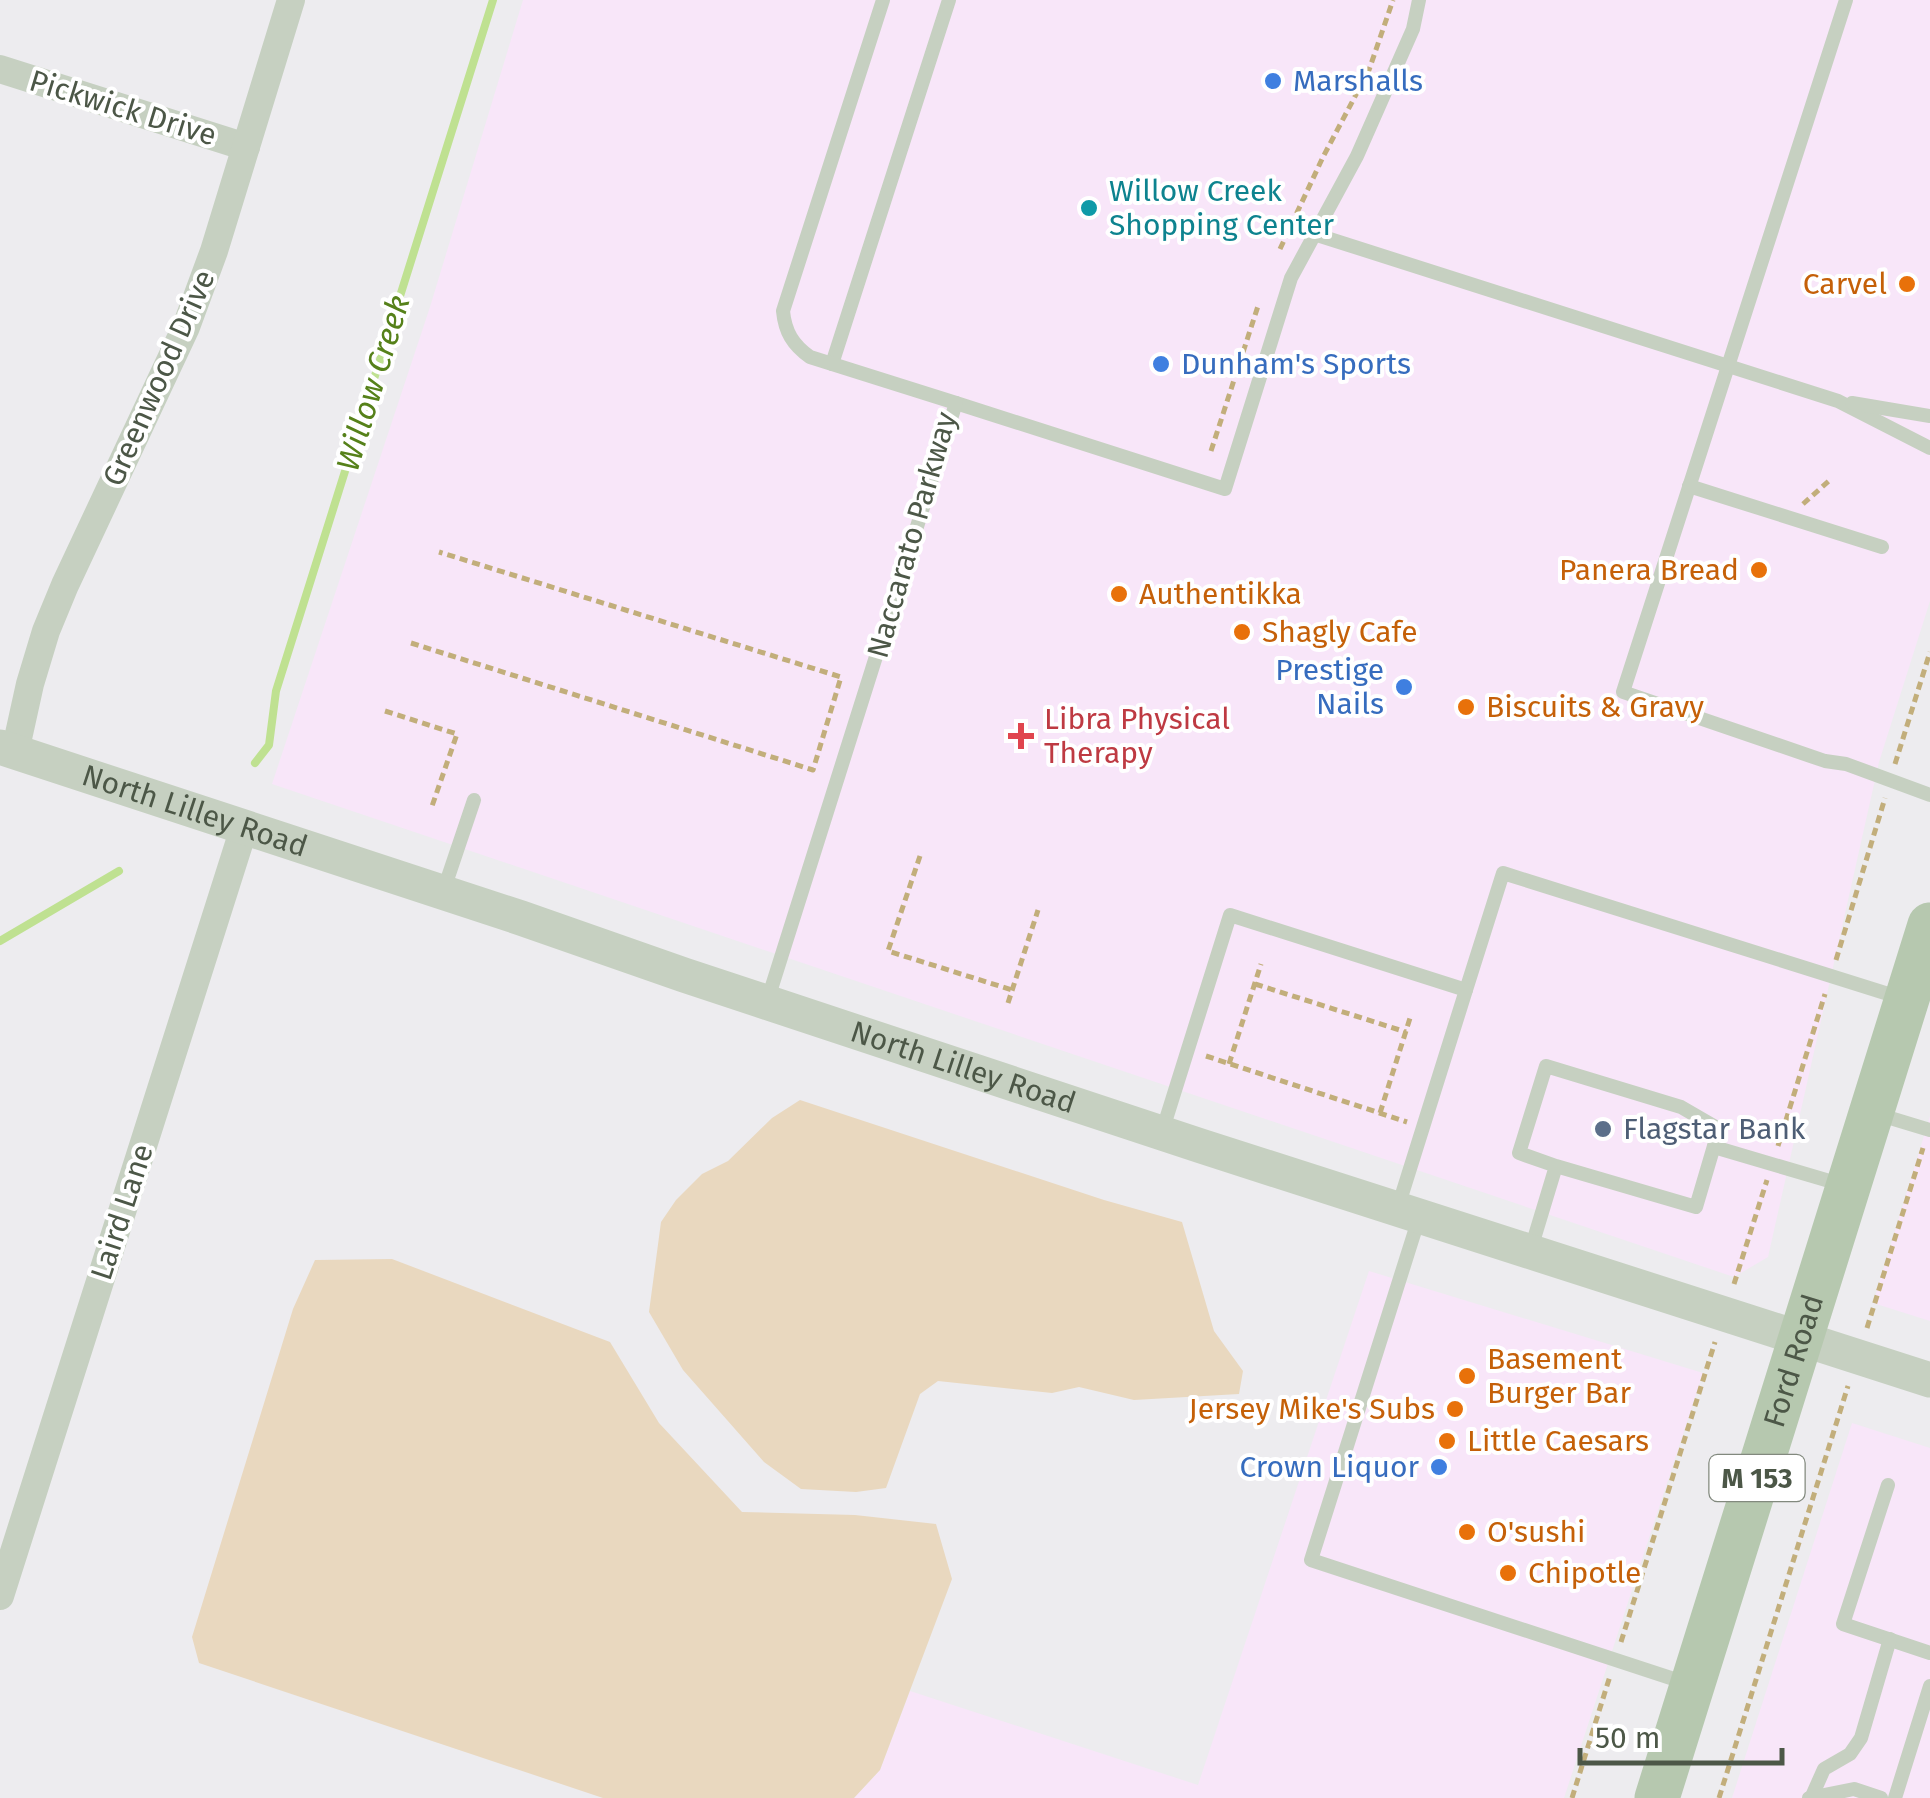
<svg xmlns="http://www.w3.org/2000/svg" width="1930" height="1798" viewBox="0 0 1930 1798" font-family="'Fira Sans',sans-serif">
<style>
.commercial{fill:#f8e6f9}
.green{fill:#e9d8bf}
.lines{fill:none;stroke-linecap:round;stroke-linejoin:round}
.stream{stroke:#bfe191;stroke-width:8}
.path{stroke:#c2ae7b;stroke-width:5;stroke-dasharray:8 5;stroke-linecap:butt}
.service{stroke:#c6d0c1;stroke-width:14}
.minor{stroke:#c6d0c1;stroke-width:28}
.tertiary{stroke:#c6d0c1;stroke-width:35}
.primary{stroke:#b6c8af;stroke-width:45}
.shop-dot{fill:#3f7fe0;stroke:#fff;stroke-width:4}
.culture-dot{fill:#0f9aa8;stroke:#fff;stroke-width:4}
.food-dot{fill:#e8710a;stroke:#fff;stroke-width:4}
.health-dot{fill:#e0444e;stroke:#fff;stroke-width:4}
.service-dot{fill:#5c6f8a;stroke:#fff;stroke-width:4}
.labels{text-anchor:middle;stroke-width:8;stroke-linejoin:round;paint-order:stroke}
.shield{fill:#fff;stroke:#82897e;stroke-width:2.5}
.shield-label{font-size:28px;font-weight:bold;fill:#4c5747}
.shop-label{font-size:30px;fill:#366cbe;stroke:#fff;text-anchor:start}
.street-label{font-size:30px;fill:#4c5747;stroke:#fff}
.culture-label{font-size:30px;fill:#0d838f;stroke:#fff;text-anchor:start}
.food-label{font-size:30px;fill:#c56008;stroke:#fff;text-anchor:start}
.health-label{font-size:30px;fill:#be3a42;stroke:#fff;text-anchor:start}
.service-label{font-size:30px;fill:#4e5e75;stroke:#fff;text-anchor:start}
.water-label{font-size:32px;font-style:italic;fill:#56811a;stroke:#fff}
</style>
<rect width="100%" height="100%" fill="#edecef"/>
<g class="commercial">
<path d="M 523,0 L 1930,0 L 1930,601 L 1879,762 L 1768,1257 L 1734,1277 L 272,784 L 430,307 Z"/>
<path d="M 1930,1116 L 1930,1321 L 1873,1303 Z"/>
<path d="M 1369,1271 L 1703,1373 L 1564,1798 L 854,1798 L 880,1770 L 910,1691 L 1198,1785 Z"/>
<path d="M 1852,1423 L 1930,1448 L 1930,1798 L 1732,1798 Z"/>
</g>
<g class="green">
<path d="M 800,1100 L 1104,1200 L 1182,1222 L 1214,1331 L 1243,1371 L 1239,1394 L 1134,1400 L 1079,1387 L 1052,1393 L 938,1381 L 920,1394 L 886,1488 L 856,1492 L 801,1489 L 764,1462 L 683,1370 L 649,1312 L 661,1222 L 676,1200 L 702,1174 L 728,1161 L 772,1118 Z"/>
<path d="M 392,1259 L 610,1342 L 659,1423 L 742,1512 L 855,1515 L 936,1524 L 952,1579 L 880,1770 L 854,1798 L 603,1798 L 199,1663 L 192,1637 L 293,1309 L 315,1260 Z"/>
</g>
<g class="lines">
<g class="stream">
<path d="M 255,763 L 269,745 L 276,691 L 493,0"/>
<path d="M 0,941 L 119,871"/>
</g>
<g class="path">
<path d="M 1280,249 L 1323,157 L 1369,70 L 1393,0"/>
<path d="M 1211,451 L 1258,306"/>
<path d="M 1803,504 L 1831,479"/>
<path d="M 411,643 L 813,770 L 841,677 L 439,552"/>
<path d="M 385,711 L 457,734 L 431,809"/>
<path d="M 1895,764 L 1930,652"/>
<path d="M 920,856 L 888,951 L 1012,990"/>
<path d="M 1836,960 L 1885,798"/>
<path d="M 1255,984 L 1406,1032"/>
<path d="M 1008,1003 L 1038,910"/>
<path d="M 1206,1056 L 1407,1122"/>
<path d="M 1229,1064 L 1261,964"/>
<path d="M 1380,1113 L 1411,1015"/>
<path d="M 1778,1146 L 1825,994"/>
<path d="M 1734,1284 L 1767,1180"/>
<path d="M 1867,1328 L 1923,1148"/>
<path d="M 1621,1642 L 1715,1342"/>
<path d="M 1572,1798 L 1610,1676"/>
<path d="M 1719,1798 L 1848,1386"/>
</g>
<g class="service">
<path d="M 1846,0 L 1623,692 L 1825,761 L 1846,764 L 1930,795"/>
<path d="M 1314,234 L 1838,401 L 1930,448"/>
<path d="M 832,364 L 949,0"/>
<path d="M 956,403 L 1225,489 L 1291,278 L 1357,156 L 1413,29 L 1419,0"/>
<path d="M 1852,403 L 1930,416"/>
<path d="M 1689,486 L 1882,547"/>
<path d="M 443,892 L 474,800"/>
<path d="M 1466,990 L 1503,873 L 1901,998"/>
<path d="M 767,1002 L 956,403 L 810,357 C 793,345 785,332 783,311 L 883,0"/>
<path d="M 1877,1114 L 1930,1130"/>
<path d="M 1162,1132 L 1230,915 L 1466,990 L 1398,1207"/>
<path d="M 1714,1147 L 1843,1185"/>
<path d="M 1419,1218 L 1311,1560 L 1686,1683"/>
<path d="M 1530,1252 L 1556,1166 L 1696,1207 L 1719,1129 L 1681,1107 L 1546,1066 L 1519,1153 L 1556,1166"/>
<path d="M 1888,1485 L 1843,1624 L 1930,1653"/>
<path d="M 1812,1796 L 1824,1769 L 1850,1754 L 1861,1738 L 1890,1639"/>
<path d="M 1809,1798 L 1854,1789 L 1881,1798"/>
<path d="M 1895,1798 L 1930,1686"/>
</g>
<g class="minor">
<path d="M 0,69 L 246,147"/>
<path d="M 15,752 L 30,684 L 46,631 L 65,585 L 186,327 L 214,251 L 291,0"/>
<path d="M 0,1596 L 244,828"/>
</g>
<path class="tertiary" id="s1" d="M 0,747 L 521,918 L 684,975 L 1201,1146 L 1930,1380"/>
<path class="primary" id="s2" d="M 1657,1798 L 1930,925"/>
</g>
<g class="shop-dot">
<circle cx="1273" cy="81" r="10"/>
<circle cx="1161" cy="364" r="10"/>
<circle cx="1404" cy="687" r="10"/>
<circle cx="1439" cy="1467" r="10"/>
</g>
<circle class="culture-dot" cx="1089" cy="208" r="10"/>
<g class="food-dot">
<circle cx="1907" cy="284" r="10"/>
<circle cx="1759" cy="570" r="10"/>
<circle cx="1119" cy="594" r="10"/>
<circle cx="1242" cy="632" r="10"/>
<circle cx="1466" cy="707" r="10"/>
<circle cx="1467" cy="1376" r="10"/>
<circle cx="1455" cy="1409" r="10"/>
<circle cx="1447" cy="1441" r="10"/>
<circle cx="1467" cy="1532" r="10"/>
<circle cx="1508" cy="1573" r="10"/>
</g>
<path class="health-dot" d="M1016 721h10v10h10v10h-10v10h-10v-10h-10v-10h10z"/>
<circle class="service-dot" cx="1603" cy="1129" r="10"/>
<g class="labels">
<rect class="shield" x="1709.5" y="1455" width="95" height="46" rx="8"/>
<g class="shield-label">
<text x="1757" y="1488">M 153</text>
</g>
<g class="shop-label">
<text x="1293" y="91">Marshalls</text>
<text x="1181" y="374">Dunham's Sports</text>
<text x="1384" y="680" text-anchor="end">Prestige<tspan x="1384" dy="34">Nails</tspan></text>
<text x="1419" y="1477" text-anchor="end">Crown Liquor</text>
</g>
<g class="street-label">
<text transform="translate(123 108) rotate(17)" y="10">Pickwick Drive</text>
<text transform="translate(159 378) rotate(-66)" y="10">Greenwood Drive</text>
<text transform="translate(912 535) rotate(-74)" y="10">Naccarato Parkway</text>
<text dy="10" stroke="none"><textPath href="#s1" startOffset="205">North Lilley Road</textPath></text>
<text dy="10" stroke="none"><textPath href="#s1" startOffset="1015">North Lilley Road</textPath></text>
<text transform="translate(122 1212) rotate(-72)" y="10">Laird Lane</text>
<text dy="10" stroke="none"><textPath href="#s2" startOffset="458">Ford Road</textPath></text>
</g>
<g class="culture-label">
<text x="1109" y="201">Willow Creek<tspan x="1109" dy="34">Shopping Center</tspan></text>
</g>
<g class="food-label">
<text x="1887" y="294" text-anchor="end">Carvel</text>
<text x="1739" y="580" text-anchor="end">Panera Bread</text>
<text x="1139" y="604">Authentikka</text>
<text x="1262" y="642">Shagly Cafe</text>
<text x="1486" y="717">Biscuits &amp; Gravy</text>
<text x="1487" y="1369">Basement<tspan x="1487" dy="34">Burger Bar</tspan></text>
<text x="1435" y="1419" text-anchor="end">Jersey Mike's Subs</text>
<text x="1467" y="1451">Little Caesars</text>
<text x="1487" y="1542">O'sushi</text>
<text x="1528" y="1583">Chipotle</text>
</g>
<g class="health-label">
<text x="1044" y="729">Libra Physical<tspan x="1044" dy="34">Therapy</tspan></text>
</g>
<g class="service-label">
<text x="1623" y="1139">Flagstar Bank</text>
</g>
<g class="water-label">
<text transform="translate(373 383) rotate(-73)" y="11">Willow Creek</text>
</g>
</g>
<path d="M1580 1748v15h202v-15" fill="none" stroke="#4c5747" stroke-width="5"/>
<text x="1595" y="1748" font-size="30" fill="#4c5747" stroke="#ffffff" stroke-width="8" paint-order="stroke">50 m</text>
</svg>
